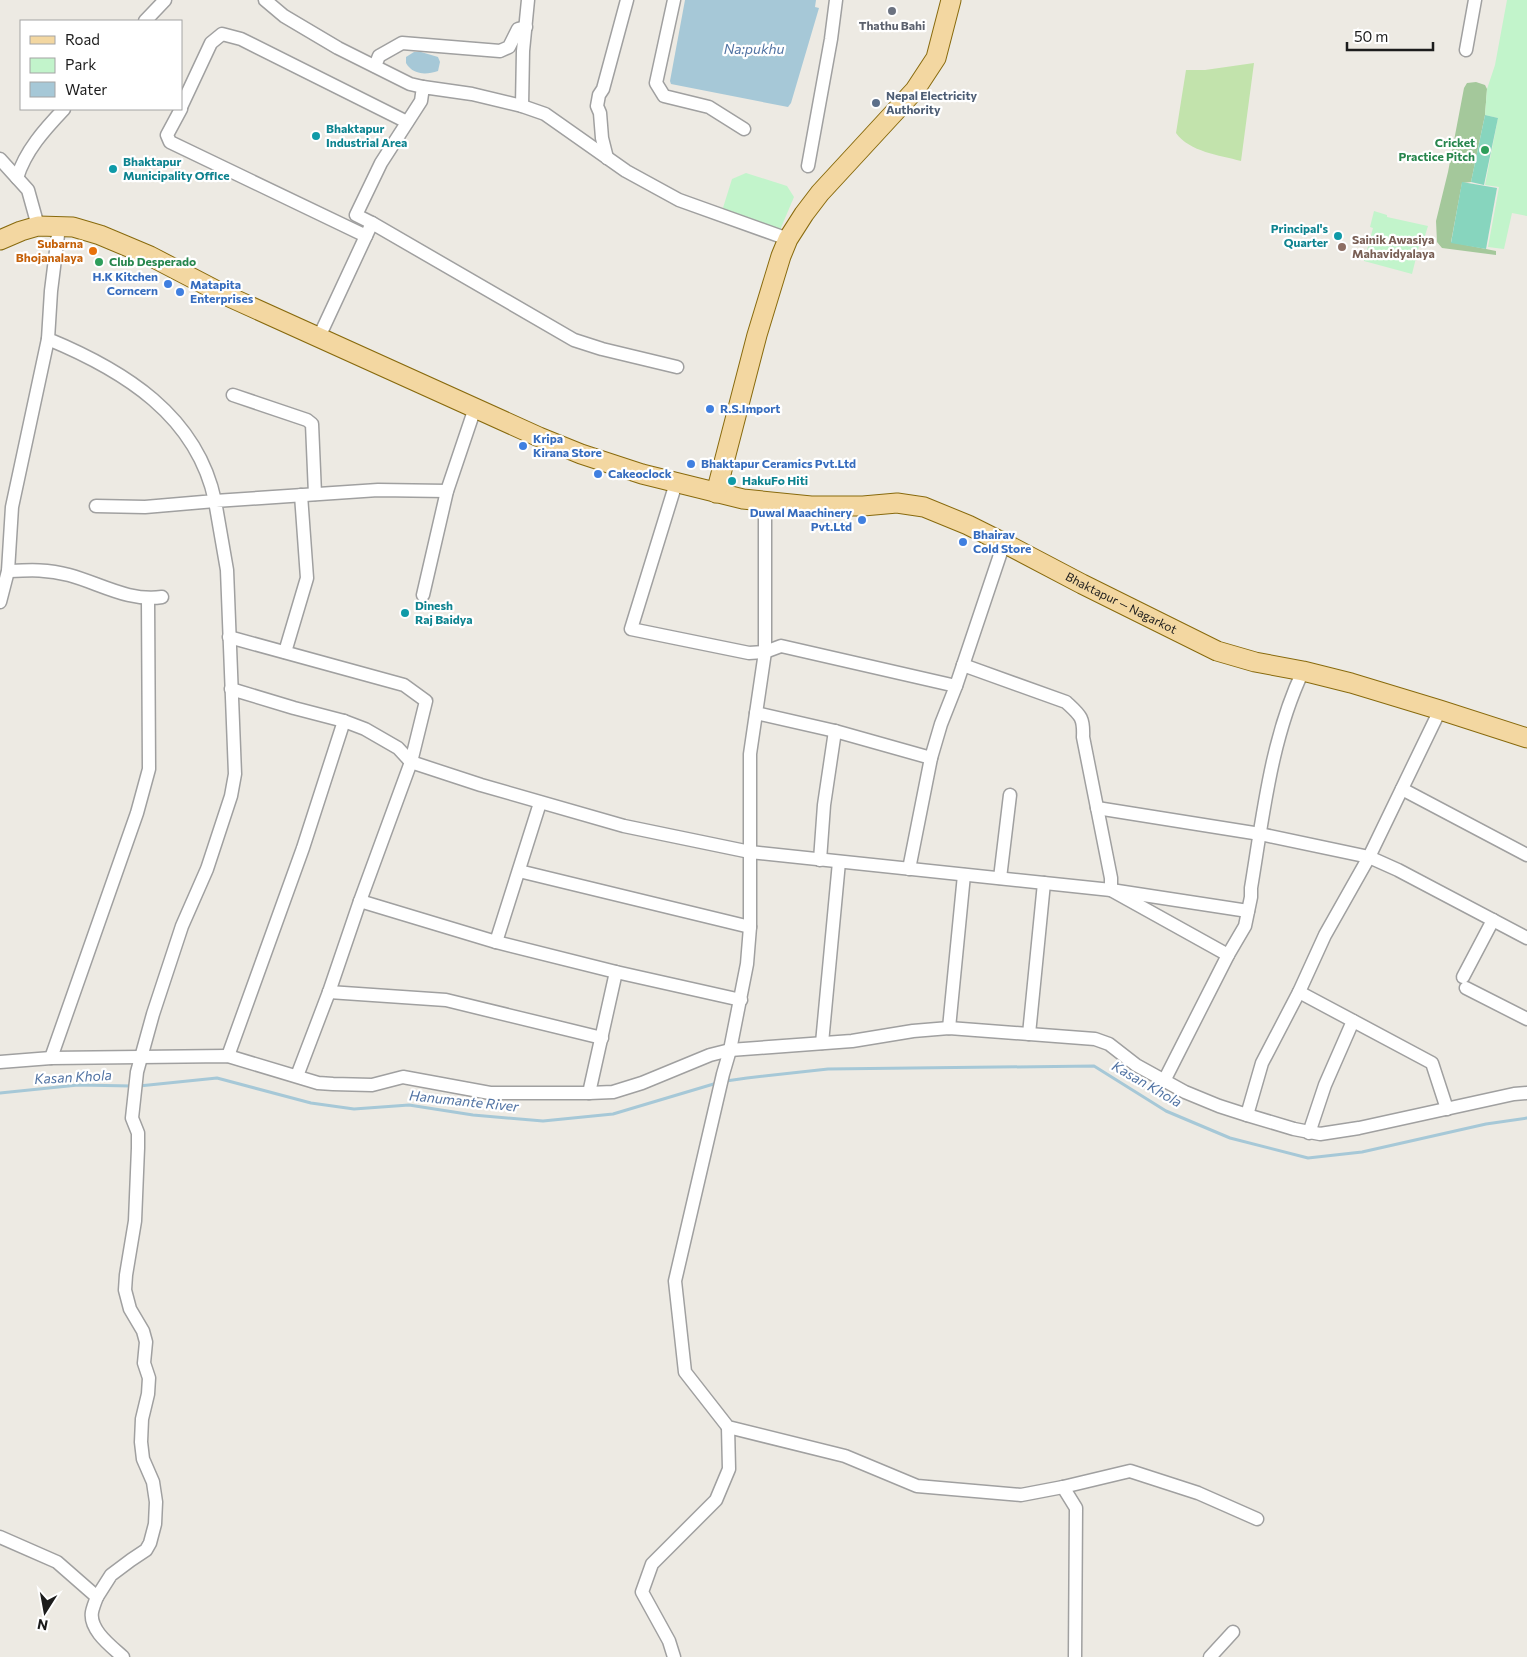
<svg xmlns="http://www.w3.org/2000/svg" width="1527" height="1657" viewBox="0 0 1527 1657" font-family="Commissioner,sans-serif">
<style>
.grass{fill:#c2e3ac}
.forest{fill:#a4c89b}
.park{fill:#c2f4cb}
.pitch{fill:#87d5be}
.water{fill:#a6c8d7}
.lines{fill:none;stroke-linecap:round;stroke-linejoin:round}
.stream{stroke:#a6c8d7;stroke-width:3}
.minor-casing{stroke:#a0a0a0;stroke-width:15}
.primary-casing{stroke:#886a0d;stroke-width:21}
.minor{stroke:#fff;stroke-width:12}
.primary{stroke:#f3d7a1;stroke-width:19}
.worship-dot{fill:#6b7280;stroke:#fff;stroke-width:2}
.service-dot{fill:#5c6f8a;stroke:#fff;stroke-width:2}
.culture-dot{fill:#0f9aa8;stroke:#fff;stroke-width:2}
.leisure-dot{fill:#2e9e5b;stroke:#fff;stroke-width:2}
.education-dot{fill:#8d6e63;stroke:#fff;stroke-width:2}
.food-dot{fill:#e8710a;stroke:#fff;stroke-width:2}
.shop-dot{fill:#3f7fe0;stroke:#fff;stroke-width:2}
.labels{text-anchor:middle;stroke-width:4.5;stroke-linejoin:round;paint-order:stroke}
.worship-label{font-size:12px;font-weight:bold;fill:#5b616d;stroke:#fff}
.service-label{font-size:12px;font-weight:bold;fill:#4e5e75;stroke:#fff;text-anchor:start}
.culture-label{font-size:12px;font-weight:bold;fill:#0d838f;stroke:#fff;text-anchor:start}
.leisure-label{font-size:12px;font-weight:bold;fill:#27864d;stroke:#fff;text-anchor:end}
.education-label{font-size:12px;font-weight:bold;fill:#785e54;stroke:#fff;text-anchor:start}
.food-label{font-size:12px;font-weight:bold;fill:#c56008;stroke:#fff;text-anchor:end}
.shop-label{font-size:12px;font-weight:bold;fill:#366cbe;stroke:#fff;text-anchor:start}
.street-label{font-size:12px;fill:#1c1c1c;stroke:#fff}
.water-label{font-size:14px;font-style:italic;fill:#5173a3;stroke:#fff}
</style>
<rect width="100%" height="100%" fill="#edeae3"/>
<path class="grass" d="M 1254,63 L 1241,161 C 1219,155 1190,152 1176,133 L 1186,70 L 1205,70 Z"/>
<path class="forest" d="M 1476,82 L 1485,85 L 1487,89 L 1485,115 L 1471,182 L 1462,183 L 1451,242 L 1496,251 L 1496,255 L 1442,248 L 1437,242 L 1436,221 L 1448,172 L 1464,88 L 1467,83 Z"/>
<g class="park">
<path d="M 1507,0 L 1527,0 L 1527,216 L 1512,213 L 1504,249 L 1488,247 L 1499,187 L 1485,185 L 1498,118 L 1485,115 L 1487,89 L 1495,65 Z"/>
<path d="M 746,173 L 787,186 L 794,197 L 780,230 L 722,211 L 732,179 Z"/>
<path d="M 1374,211 L 1387,215 L 1387,217 L 1428,226 L 1423,242 L 1420,242 L 1412,274 L 1364,261 L 1373,228 L 1370,227 Z"/>
</g>
<g class="pitch">
<path d="M 1485,115 L 1498,118 L 1484,185 L 1471,182 Z"/>
<path d="M 1462,182 L 1497,188 L 1486,249 L 1451,243 Z"/>
</g>
<g class="water">
<path d="M 685,0 L 816,0 L 815,7 L 819,8 L 791,103 L 788,107 L 671,84 L 670,81 Z"/>
<path d="M 414,52 L 421,52 L 438,57 L 440,62 L 438,71 C 426,75 413,75 406,63 L 406,57 Z"/>
</g>
<g class="lines">
<g class="stream">
<path d="M 726,1081 L 747,1078 L 828,1069 L 1094,1066 L 1166,1111 L 1230,1138 L 1308,1158 L 1362,1152 L 1486,1124 L 1527,1118"/>
<path d="M 139,1086 L 217,1078 L 311,1103 L 354,1109 L 409,1105 L 473,1115 L 543,1121 L 613,1114 L 717,1083"/>
<path d="M 0,1093 L 78,1085 L 132,1086"/>
</g>
<defs>
<g id="minor">
<path d="M 265,0 L 284,16 L 338,48 L 410,84 L 423,87"/>
<path d="M 674,0 L 656,83 L 664,96 L 709,107 L 744,129"/>
<path d="M 145,21 L 165,0"/>
<path d="M 1466,50 L 1475,0"/>
<path d="M 375,66 L 379,56 L 402,43 L 500,51 L 509,47 L 518,29 L 526,27"/>
<path d="M 522,106 L 523,51 L 528,0"/>
<path d="M 181,107 L 211,43 L 222,34 L 241,39 L 407,122"/>
<path d="M 181,109 L 167,135 L 170,142 L 366,236"/>
<path d="M 607,158 L 602,138 L 600,113 L 597,106 L 599,95 L 603,89 L 627,0"/>
<path d="M 0,159 L 28,190 L 38,226"/>
<path d="M 808,166 L 831,39 L 836,0"/>
<path d="M 17,178 C 25,151 45,129 64,109"/>
<path d="M 372,223 L 574,340 L 602,349 L 677,367"/>
<path d="M 59,227 L 51,291 L 48,339 C 123,370 197,415 215,501 L 145,507 L 96,506"/>
<path d="M 319,337 L 372,223 L 356,215 L 381,163 L 421,101 L 423,87 L 472,94 L 522,106 L 545,114 L 626,171 L 679,200 L 788,239"/>
<path d="M 233,395 L 307,420 L 312,424 L 315,494"/>
<path d="M 676,483 L 631,629 L 749,653 L 765,652 L 781,646 L 956,686"/>
<path d="M 765,501 L 765,652 L 750,754 L 750,927 L 747,964 L 730,1050 L 723,1074 L 675,1281 L 685,1372 L 728,1427 L 845,1456 L 917,1486 L 1021,1495 L 1063,1487 L 1130,1471 L 1198,1493 L 1257,1519"/>
<path d="M 8,571 C 30,570 47,569 69,575 C 99,583 129,602 162,597"/>
<path d="M 423,595 L 447,491 L 475,408"/>
<path d="M 0,602 L 8,571 L 12,507 L 48,339"/>
<path d="M 229,637 L 404,685 L 426,701 L 411,762 L 360,901 L 329,992 L 297,1076"/>
<path d="M 285,652 L 307,578 L 301,495"/>
<path d="M 963,665 L 1066,702 C 1080,715 1084,717 1083,737 L 1111,878 L 1111,890 L 1228,955"/>
<path d="M 231,689 L 294,708 L 344,721 L 365,729 L 398,748 L 411,762 L 481,785 L 624,826 L 750,852 L 1111,890 L 1248,911"/>
<path d="M 756,713 L 835,731 L 931,758"/>
<path d="M 1402,789 L 1527,855"/>
<path d="M 1097,808 L 1260,834 L 1369,857 L 1398,870 L 1527,938"/>
<path d="M 820,860 L 824,805 L 835,731"/>
<path d="M 909,869 L 931,758 L 941,724 L 956,686 L 1004,543"/>
<path d="M 519,871 L 750,927"/>
<path d="M 1000,878 L 1010,795"/>
<path d="M 360,901 L 496,942 L 616,972 L 741,1000"/>
<path d="M 496,942 L 540,803"/>
<path d="M 1463,977 L 1493,920"/>
<path d="M 1466,988 L 1527,1019"/>
<path d="M 329,992 L 446,1000 L 602,1038"/>
<path d="M 1299,992 L 1432,1063 L 1447,1109"/>
<path d="M 949,1028 L 964,875"/>
<path d="M 1029,1034 L 1044,883"/>
<path d="M 822,1043 L 839,862"/>
<path d="M 228,1056 L 303,848 L 344,721"/>
<path d="M 51,1058 L 137,813 L 149,769 L 148,599"/>
<path d="M 0,1062 L 51,1058 L 228,1056 L 318,1083 L 333,1084 L 372,1085 L 403,1077 L 490,1093 L 589,1093 L 613,1092 L 642,1083 L 710,1055 L 730,1050 L 852,1041 L 913,1031 L 949,1028 L 1095,1039 L 1109,1044 L 1136,1065 L 1185,1092 L 1219,1106 L 1247,1115 L 1294,1129 L 1320,1134 L 1359,1128 L 1514,1094 L 1527,1093"/>
<path d="M 1164,1081 L 1228,955 L 1245,926 L 1251,897 L 1251,888 C 1263,816 1271,738 1303,671"/>
<path d="M 589,1093 L 616,972"/>
<path d="M 1247,1115 L 1262,1063 L 1299,992 L 1325,935 L 1369,857 L 1440,710"/>
<path d="M 1309,1133 L 1325,1085 L 1353,1021"/>
<path d="M 1063,1487 L 1076,1508 L 1075,1657"/>
<path d="M 0,1537 L 57,1562 L 97,1597 C 95,1602 93,1607 92,1612 C 89,1630 111,1646 123,1657"/>
<path d="M 97,1597 L 111,1575 L 131,1560 L 146,1550 L 150,1543 L 155,1524 L 156,1502 L 153,1482 L 143,1459 L 141,1442 L 142,1419 L 148,1394 L 149,1378 L 144,1363 L 146,1342 L 143,1331 L 130,1309 L 125,1290 L 126,1275 L 135,1221 L 138,1148 L 138,1133 L 132,1118 L 137,1072 L 153,1014 L 182,926 L 207,869 L 231,796 L 235,774 L 227,570 L 215,501 L 378,490 L 447,491"/>
<path d="M 674,1657 L 669,1641 L 642,1592 L 652,1564 L 716,1500 L 729,1469 L 728,1427"/>
<path d="M 1210,1657 L 1233,1632"/>
</g>
<g id="primary">
<path id="s1" d="M 0,240 L 21,231 L 38,226 L 73,227 L 100,235 L 150,256 L 225,295 L 539,437 L 581,454 L 642,474 L 743,499 L 811,506 L 863,506 L 897,503 L 924,507 L 968,525 L 1004,543 L 1082,584 L 1217,651 L 1255,662 L 1303,671 L 1351,683 L 1440,710 L 1527,738"/>
<path d="M 716,493 L 757,335 L 781,256 L 788,239 L 804,214 L 820,193 L 915,90 L 936,58 L 951,0"/>
</g>
</defs>
<use href="#minor" class="minor-casing"/>
<use href="#primary" class="primary-casing"/>
<use href="#minor" class="minor"/>
<use href="#primary" class="primary"/>
</g>
<circle class="worship-dot" cx="892" cy="11" r="5"/>
<circle class="service-dot" cx="876" cy="103" r="5"/>
<g class="culture-dot">
<circle cx="316" cy="136" r="5"/>
<circle cx="113" cy="169" r="5"/>
<circle cx="1338" cy="236" r="5"/>
<circle cx="732" cy="481" r="5"/>
<circle cx="405" cy="613" r="5"/>
</g>
<g class="leisure-dot">
<circle cx="1485" cy="150" r="5"/>
<circle cx="99" cy="262" r="5"/>
</g>
<circle class="education-dot" cx="1342" cy="247" r="5"/>
<circle class="food-dot" cx="93" cy="251" r="5"/>
<g class="shop-dot">
<circle cx="168" cy="284" r="5"/>
<circle cx="180" cy="292" r="5"/>
<circle cx="710" cy="409" r="5"/>
<circle cx="523" cy="446" r="5"/>
<circle cx="691" cy="464" r="5"/>
<circle cx="598" cy="474" r="5"/>
<circle cx="862" cy="520" r="5"/>
<circle cx="963" cy="542" r="5"/>
</g>
<g class="labels">
<g class="worship-label">
<text x="892" y="30">Thathu Bahi</text>
</g>
<g class="service-label">
<text x="886" y="100">Nepal Electricity<tspan x="886" dy="14">Authority</tspan></text>
</g>
<g class="culture-label">
<text x="326" y="133">Bhaktapur<tspan x="326" dy="14">Industrial Area</tspan></text>
<text x="123" y="166">Bhaktapur<tspan x="123" dy="14">Municipality Office</tspan></text>
<text x="1328" y="233" text-anchor="end">Principal's<tspan x="1328" dy="14">Quarter</tspan></text>
<text x="742" y="485">HakuFo Hiti</text>
<text x="415" y="610">Dinesh<tspan x="415" dy="14">Raj Baidya</tspan></text>
</g>
<g class="leisure-label">
<text x="1475" y="147">Cricket<tspan x="1475" dy="14">Practice Pitch</tspan></text>
<text x="109" y="266" text-anchor="start">Club Desperado</text>
</g>
<g class="education-label">
<text x="1352" y="244">Sainik Awasiya<tspan x="1352" dy="14">Mahavidyalaya</tspan></text>
</g>
<g class="food-label">
<text x="83" y="248">Subarna<tspan x="83" dy="14">Bhojanalaya</tspan></text>
</g>
<g class="shop-label">
<text x="158" y="281" text-anchor="end">H.K Kitchen<tspan x="158" dy="14">Corncern</tspan></text>
<text x="190" y="289">Matapita<tspan x="190" dy="14">Enterprises</tspan></text>
<text x="720" y="413">R.S.Import</text>
<text x="533" y="443">Kripa<tspan x="533" dy="14">Kirana Store</tspan></text>
<text x="701" y="468">Bhaktapur Ceramics Pvt.Ltd</text>
<text x="608" y="478">Cakeoclock</text>
<text x="852" y="517" text-anchor="end">Duwal Maachinery<tspan x="852" dy="14">Pvt.Ltd</tspan></text>
<text x="973" y="539">Bhairav<tspan x="973" dy="14">Cold Store</tspan></text>
</g>
<g class="street-label">
<text dy="4" stroke="none"><textPath href="#s1" startOffset="1202">Bhaktapur — Nagarkot</textPath></text>
</g>
<g class="water-label">
<text x="754" y="54">Na:pukhu</text>
<text transform="translate(73 1077) rotate(-3)" y="5">Kasan Khola</text>
<text transform="translate(1147 1084) rotate(30)" y="5">Kasan Khola</text>
<text transform="translate(464 1101) rotate(6)" y="5">Hanumante River</text>
</g>
</g>
<rect x="20" y="20" width="162" height="90" fill="#ffffff" stroke="#a4a4a4"/>
<rect x="30" y="36" width="25" height="8" fill="#f3d7a1" stroke="#a4a4a4"/>
<text x="65" y="45" font-size="15" fill="#1c1c1c">Road</text>
<rect x="30" y="58" width="25" height="15" fill="#c2f4cb" stroke="#a4a4a4"/>
<text x="65" y="70" font-size="15" fill="#1c1c1c">Park</text>
<rect x="30" y="82" width="25" height="15" fill="#a6c8d7" stroke="#a4a4a4"/>
<text x="65" y="95" font-size="15" fill="#1c1c1c">Water</text>
<g transform="translate(45 1612) rotate(191)" stroke="#ffffff" stroke-width="4" paint-order="stroke">
<path d="M0-4L9 19L0 12L-9 19Z" fill="#1c1c1c"/>
<text y="-8" font-size="14" font-weight="bold" text-anchor="middle" fill="#1c1c1c">N</text>
</g>
<path d="M1347 42v8h86v-8" fill="none" stroke="#1c1c1c" stroke-width="2.5"/>
<text x="1354" y="42" font-size="15" fill="#1c1c1c" stroke="#ffffff" stroke-width="4" paint-order="stroke">50 m</text>
</svg>
